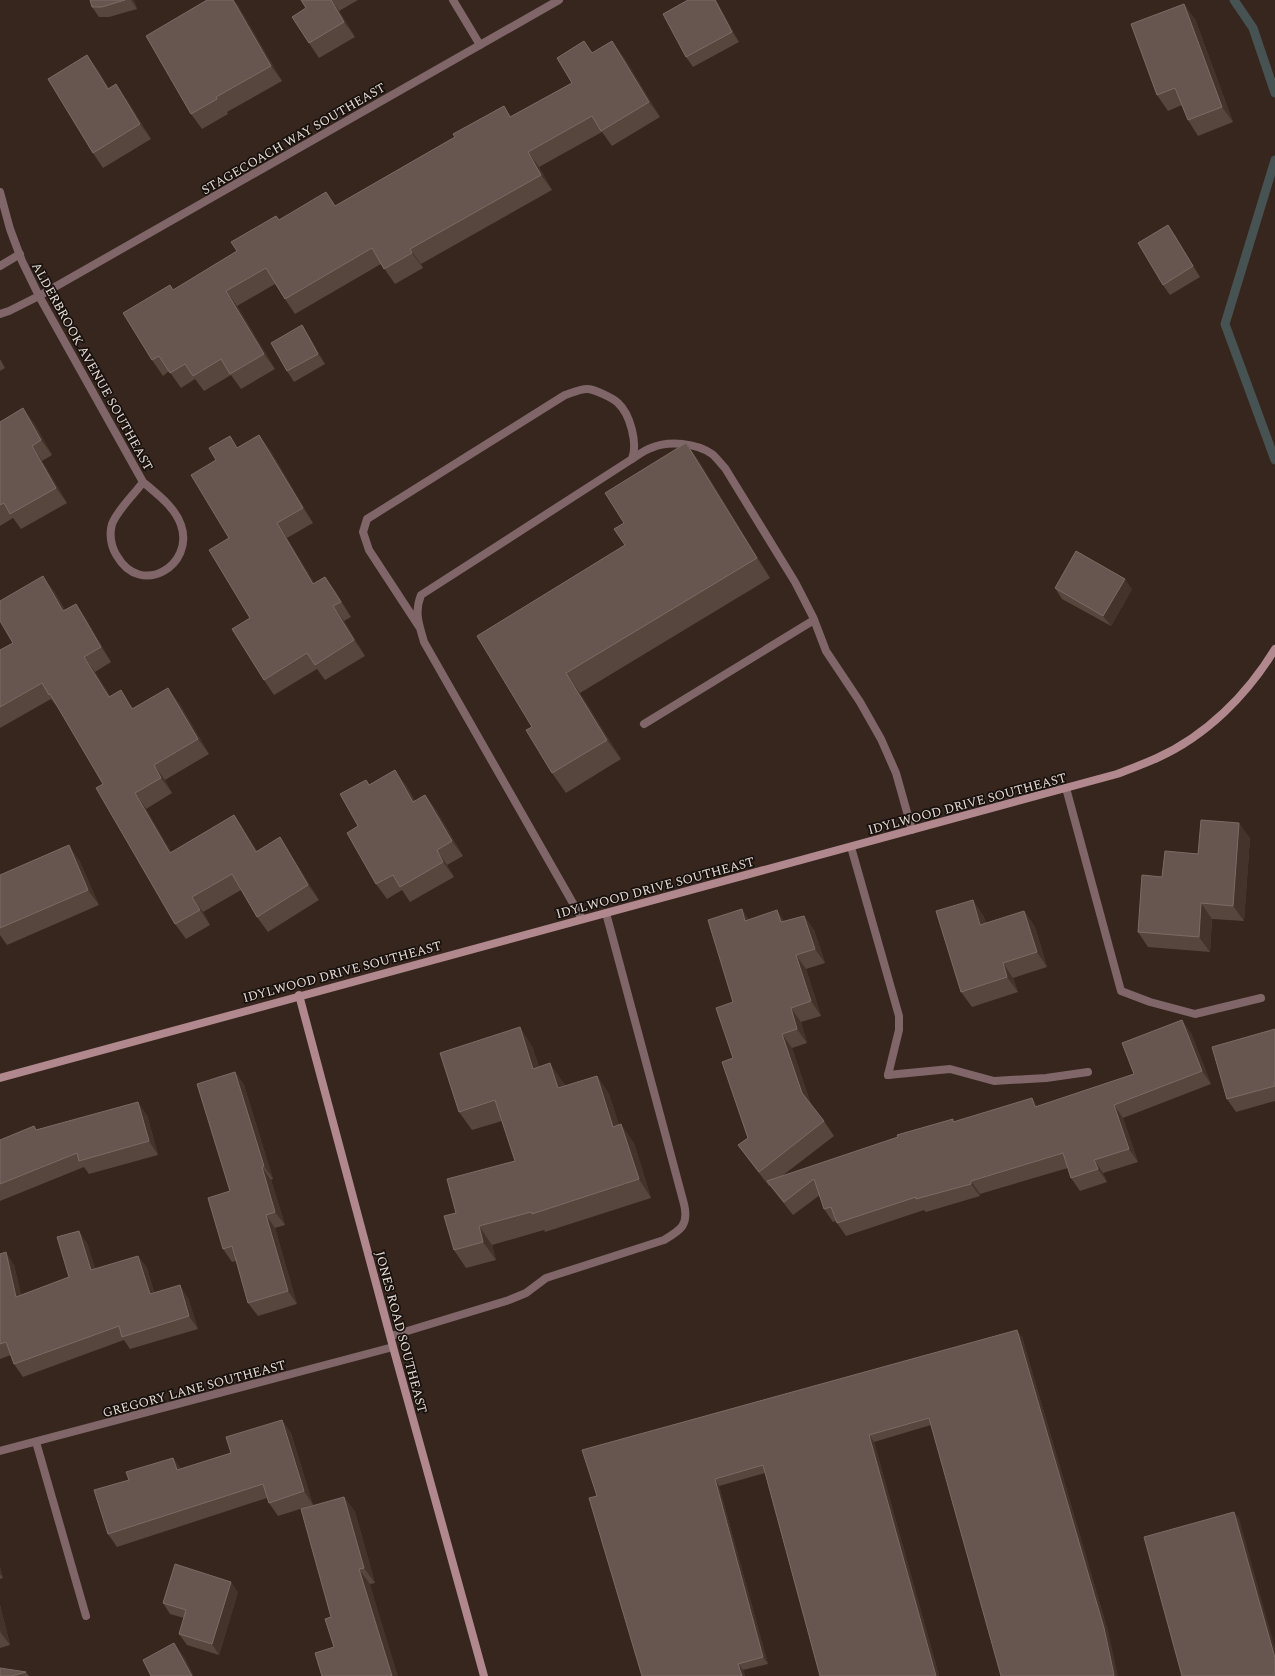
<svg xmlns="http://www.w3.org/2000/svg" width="1275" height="1676" viewBox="0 0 1275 1676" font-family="Spectral,serif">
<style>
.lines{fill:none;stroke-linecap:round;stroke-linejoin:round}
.stream{stroke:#475253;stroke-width:9}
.lane{stroke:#806669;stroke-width:8}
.street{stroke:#806669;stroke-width:8}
.secondary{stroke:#b0888d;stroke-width:8}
.wall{fill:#57463e}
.shaded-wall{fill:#43332b}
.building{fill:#66564f;stroke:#7a6b64}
.labels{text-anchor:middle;stroke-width:3.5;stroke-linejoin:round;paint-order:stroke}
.street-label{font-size:13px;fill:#e7dcd7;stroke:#18110d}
</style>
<rect width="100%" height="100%" fill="#36261e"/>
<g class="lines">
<g class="stream">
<path d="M 1234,0 L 1253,28 L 1275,93"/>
<path d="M 1275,160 L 1225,324 L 1275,460"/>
</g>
<g class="lane">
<path d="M 0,266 L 20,254"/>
<path d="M 0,314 L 9,311 L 39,296"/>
<path d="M 632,459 C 638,455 645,450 651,448 C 669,440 696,443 712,454 C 717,458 721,464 725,468 L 795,582 L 813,617 L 826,651 L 860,702 L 881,739 L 896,773 L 912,830"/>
<path d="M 420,628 L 369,550 L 363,532 L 367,519 L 565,395 C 571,393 580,389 587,389 C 594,389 613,398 618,403 C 630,414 638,443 632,459 L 421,595 C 414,613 419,624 424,642 L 582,919"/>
<path d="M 644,724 L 814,620"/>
<path d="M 1066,788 L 1121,991 L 1150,1002 L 1195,1014 L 1261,998"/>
<path d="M 888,1075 L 950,1069 L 994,1081 L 1046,1078 L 1088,1072"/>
<path d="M 391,1336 L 509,1300 L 526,1293 L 546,1278 L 664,1240 C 681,1230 689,1225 684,1204 L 606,913"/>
</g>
<g class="street">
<path d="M 453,0 L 480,45"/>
<path d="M 0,192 L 10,229 L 22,261 L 39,296 L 143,482 C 157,494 175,507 181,525 C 195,565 141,598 117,556 C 111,547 109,534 112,524 C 118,509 134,495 143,482"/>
<path d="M 39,296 L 559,0"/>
<path d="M 851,847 L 899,1016 L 899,1030 L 888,1075"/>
<path d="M 36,1442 L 86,1616"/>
<path d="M 0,1451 L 393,1347"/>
</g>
<g class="secondary">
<path d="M 299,995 L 393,1347 L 484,1676"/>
<path d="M 0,1078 C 372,974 745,877 1117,774 C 1130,769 1144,764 1157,758 C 1206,736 1247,695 1275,649"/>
</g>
</g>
<g class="wall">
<path d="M 90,0 L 134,0 L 137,9 L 109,17 L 99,17 L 92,7 Z"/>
<path d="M 301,0 L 358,0 L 339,11 L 355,37 L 319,58 L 309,43 L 306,8 Z"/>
<path d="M 716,0 L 739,42 L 693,67 L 686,57 Z"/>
<path d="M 237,4 L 282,81 L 227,112 L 228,114 L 202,129 L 191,114 Z"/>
<path d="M 1195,19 L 1233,122 L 1198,136 L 1188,120 L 1182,105 L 1168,111 L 1157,95 Z"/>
<path d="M 592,53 L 623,56 L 660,117 L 612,146 L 602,132 L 539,167 L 552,190 L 421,264 L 423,268 L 395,284 L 381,264 L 295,314 L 275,284 L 237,306 L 275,369 L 241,389 L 231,375 L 204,391 L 195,379 L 181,388 L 169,371 L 163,376 L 152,360 L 174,290 L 237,251 L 276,216 L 279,220 L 336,206 L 455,137 L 504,106 L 511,117 L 572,83 Z"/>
<path d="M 98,70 L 109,89 L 127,100 L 151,139 L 103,168 L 93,153 Z"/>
<path d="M 1175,235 L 1200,277 L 1170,295 L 1163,285 Z"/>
<path d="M 302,325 L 309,336 L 325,364 L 294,382 L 287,371 Z"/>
<path d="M 0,359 L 5,368 L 0,371 Z"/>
<path d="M 0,422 L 34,423 L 52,455 L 42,461 L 67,503 L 21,529 L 13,518 L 0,526 Z"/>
<path d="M 686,443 L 700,463 L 770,578 L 580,693 L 621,759 L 566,793 L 552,773 L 532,727 L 625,545 L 624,523 Z"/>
<path d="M 238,447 L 270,450 L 313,523 L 287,538 L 314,583 L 325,577 L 336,592 L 351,617 L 344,621 L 365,656 L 325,680 L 317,669 L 274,695 L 264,680 L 250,618 L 229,538 L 216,460 Z"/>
<path d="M 1055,588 L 1132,589 L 1111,626 L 1062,599 Z"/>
<path d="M 54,591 L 65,610 L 76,604 L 86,619 L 111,662 L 95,672 L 110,696 L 131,705 L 133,708 L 179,703 L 209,754 L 165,780 L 172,793 L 146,809 L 171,853 L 234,815 L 244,830 L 257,851 L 280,837 L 290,853 L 319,900 L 268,932 L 257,917 L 241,890 L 203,912 L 210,925 L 186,939 L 175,924 L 103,784 L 60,710 L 51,699 L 0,728 L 0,650 L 13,643 Z"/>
<path d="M 366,780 L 370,785 L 406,785 L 415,801 L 425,795 L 436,810 L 463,856 L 447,865 L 454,877 L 410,902 L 402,890 L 387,899 L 376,884 Z"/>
<path d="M 1250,838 L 1244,921 L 1212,919 L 1210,952 L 1148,947 L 1138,932 L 1162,877 L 1198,854 Z"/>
<path d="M 79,860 L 99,905 L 7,945 L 0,935 L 0,875 Z"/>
<path d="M 1024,911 L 1035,927 L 1047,967 L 1013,978 L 1018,992 L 972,1007 L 961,992 L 983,915 L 986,923 Z"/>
<path d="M 804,916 L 814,930 L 825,963 L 806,969 L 821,1016 L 801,1022 L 807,1043 L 792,1048 L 811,1105 L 824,1121 L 834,1136 L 782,1176 L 954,1122 L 1038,1106 L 1134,1074 L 1191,1033 L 1211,1084 L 1123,1118 L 1138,1162 L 1103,1173 L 1107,1182 L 1080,1191 L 1071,1178 L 1068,1168 L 980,1194 L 980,1196 L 926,1212 L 924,1210 L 846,1236 L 837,1223 L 836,1221 L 833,1222 L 824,1209 L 820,1195 L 793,1215 L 770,1186 L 769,1186 L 748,1159 L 738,1145 L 748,1138 L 733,1058 L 733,1002 L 749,919 L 785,921 Z"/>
<path d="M 1275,1029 L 1275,1101 L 1236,1112 L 1227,1099 Z"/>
<path d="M 532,1046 L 539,1067 L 563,1082 L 565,1086 L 597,1076 L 609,1094 L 619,1125 L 634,1143 L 651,1198 L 545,1232 L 544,1230 L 492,1245 L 496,1260 L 466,1268 L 454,1250 L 456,1213 L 515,1161 L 502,1121 L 472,1130 L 459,1112 Z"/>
<path d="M 235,1072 L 244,1085 L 273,1179 L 271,1180 L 285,1225 L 275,1228 L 297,1304 L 258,1316 L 248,1303 L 236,1261 L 232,1262 L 223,1249 L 230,1191 Z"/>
<path d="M 147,1115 L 158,1155 L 89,1174 L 84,1167 L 0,1201 L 0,1140 L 37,1130 Z"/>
<path d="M 87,1243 L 95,1269 L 138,1256 L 147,1268 L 154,1293 L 188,1298 L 198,1329 L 130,1349 L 124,1340 L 23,1377 L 14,1364 L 11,1355 L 0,1359 L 0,1254 L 14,1265 L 21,1295 L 69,1277 Z"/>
<path d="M 1022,1337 L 1109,1635 L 931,1425 L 874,1442 L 939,1676 L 820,1676 L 765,1473 L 719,1486 L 768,1664 L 743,1670 L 745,1676 L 642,1676 L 597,1496 Z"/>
<path d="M 282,1420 L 291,1433 L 313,1505 L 278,1516 L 269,1503 L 267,1498 L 117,1547 L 108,1534 L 181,1469 L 231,1453 Z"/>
<path d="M 344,1497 L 355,1512 L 375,1583 L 370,1584 L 334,1647 Z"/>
<path d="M 0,1567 L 3,1578 L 0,1579 Z"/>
<path d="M 238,1592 L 219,1655 L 187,1645 L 179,1634 L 184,1618 L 170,1614 L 163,1603 Z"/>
<path d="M 0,1605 L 10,1645 L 0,1648 Z"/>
<path d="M 26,1672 L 29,1676 L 0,1676 Z"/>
</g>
<g class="shaded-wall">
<path d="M 131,0 L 134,0 L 137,9 Z"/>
<path d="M 233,0 L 234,0 L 237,4 L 282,81 L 271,66 Z"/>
<path d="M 331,0 L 339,11 L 355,37 L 344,22 Z"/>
<path d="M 715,0 L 716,0 L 739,42 L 732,32 Z"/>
<path d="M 1184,4 L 1195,19 L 1233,122 L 1222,107 Z"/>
<path d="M 612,41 L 623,56 L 660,117 L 649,102 Z"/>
<path d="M 87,55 L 98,70 L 119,105 L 108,89 Z"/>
<path d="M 116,84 L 127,100 L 151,139 L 140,124 Z"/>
<path d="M 528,152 L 539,167 L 552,190 L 541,175 Z"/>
<path d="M 326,192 L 337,207 L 335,206 Z"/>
<path d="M 1168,225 L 1175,235 L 1200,277 L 1193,266 Z"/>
<path d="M 410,249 L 421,264 L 423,268 L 412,253 Z"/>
<path d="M 226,291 L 237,306 L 275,369 L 264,354 Z"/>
<path d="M 302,325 L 309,336 L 325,364 L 318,354 Z"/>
<path d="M 23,408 L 34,423 L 52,455 L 41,440 Z"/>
<path d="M 259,435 L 270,450 L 313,523 L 303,508 Z"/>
<path d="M 686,443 L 700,463 L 770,578 L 757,558 Z"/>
<path d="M 32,446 L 42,461 L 67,503 L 56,488 Z"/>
<path d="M 277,523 L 287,538 L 324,599 L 313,584 Z"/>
<path d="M 43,576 L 54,591 L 74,626 L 63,611 Z"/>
<path d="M 325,577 L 336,592 L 351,617 L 341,602 Z"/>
<path d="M 1125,579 L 1132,589 L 1111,626 L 1103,616 Z"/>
<path d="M 76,604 L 86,619 L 111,662 L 101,647 Z"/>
<path d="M 333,606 L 344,621 L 365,656 L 354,640 Z"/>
<path d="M 84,657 L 95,672 L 120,712 L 109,697 Z"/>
<path d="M 566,673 L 580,693 L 621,759 L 607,740 Z"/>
<path d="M 168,688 L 179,703 L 209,754 L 198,739 Z"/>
<path d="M 121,690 L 131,705 L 142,724 L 132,709 Z"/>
<path d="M 154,765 L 165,780 L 172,793 L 161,778 Z"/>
<path d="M 395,770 L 406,785 L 424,817 L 413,802 Z"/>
<path d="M 135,793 L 146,809 L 181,868 L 170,853 Z"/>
<path d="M 425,795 L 436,810 L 463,856 L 452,841 Z"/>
<path d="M 234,815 L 244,830 L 266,867 L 256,852 Z"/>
<path d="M 1239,823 L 1250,838 L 1244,921 L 1233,906 Z"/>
<path d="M 280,837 L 290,853 L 319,900 L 308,885 Z"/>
<path d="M 69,845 L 79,860 L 99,905 L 88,890 Z"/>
<path d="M 437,850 L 447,865 L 454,877 L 443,862 Z"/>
<path d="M 192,897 L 203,912 L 210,925 L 200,910 Z"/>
<path d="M 973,900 L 983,915 L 991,940 L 980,925 Z"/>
<path d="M 1201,903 L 1212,919 L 1210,952 L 1199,937 Z"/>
<path d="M 742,909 L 752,924 L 745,921 Z"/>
<path d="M 777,910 L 787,925 L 781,922 Z"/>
<path d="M 1024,911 L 1035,927 L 1047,967 L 1037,952 Z"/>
<path d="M 804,916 L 814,930 L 825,963 L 815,949 Z"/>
<path d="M 796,955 L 806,969 L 821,1016 L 811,1001 Z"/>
<path d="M 1003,963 L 1013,978 L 1018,992 L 1007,977 Z"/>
<path d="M 791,1008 L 801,1022 L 807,1043 L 797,1029 Z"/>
<path d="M 1182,1020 L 1191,1033 L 1211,1084 L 1202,1071 Z"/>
<path d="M 520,1027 L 532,1046 L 546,1087 L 533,1069 Z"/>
<path d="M 782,1034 L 792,1048 L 812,1107 L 802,1093 Z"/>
<path d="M 550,1063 L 563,1082 L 571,1107 L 558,1088 Z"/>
<path d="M 235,1072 L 244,1085 L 273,1179 L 264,1166 Z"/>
<path d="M 597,1076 L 609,1094 L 626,1145 L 613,1127 Z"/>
<path d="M 1032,1098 L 1041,1111 L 1035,1107 Z"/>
<path d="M 138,1102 L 147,1115 L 158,1155 L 149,1141 Z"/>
<path d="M 1114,1105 L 1123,1118 L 1138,1162 L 1129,1149 Z"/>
<path d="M 621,1124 L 634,1143 L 651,1198 L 639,1179 Z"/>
<path d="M 1094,1160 L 1103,1173 L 1107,1182 L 1098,1169 Z"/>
<path d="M 262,1167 L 271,1180 L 285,1225 L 275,1212 Z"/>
<path d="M 971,1181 L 980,1194 L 980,1196 L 971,1184 Z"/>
<path d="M 266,1215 L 275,1228 L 297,1304 L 288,1291 Z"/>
<path d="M 479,1226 L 492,1245 L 496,1260 L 483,1242 Z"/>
<path d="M 79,1231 L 87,1243 L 100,1282 L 91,1270 Z"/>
<path d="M 6,1252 L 14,1265 L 24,1309 L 16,1297 Z"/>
<path d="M 138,1256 L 147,1268 L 159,1307 L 150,1294 Z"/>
<path d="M 180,1285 L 188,1298 L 198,1329 L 189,1316 Z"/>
<path d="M 1017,1330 L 1022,1337 L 1109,1635 L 1118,1676 L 1114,1676 Z"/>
<path d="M 282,1420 L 291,1433 L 313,1505 L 304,1491 Z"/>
<path d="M 869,1435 L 874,1442 L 939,1676 L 936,1676 Z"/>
<path d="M 173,1458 L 183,1471 L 177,1470 Z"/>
<path d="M 715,1479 L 719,1486 L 768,1664 L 763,1657 Z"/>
<path d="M 344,1497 L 355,1512 L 375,1583 L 364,1568 Z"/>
<path d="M 1234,1512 L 1239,1518 L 1275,1648 L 1275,1658 Z"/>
<path d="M 0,1567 L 3,1578 L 0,1574 Z"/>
<path d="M 359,1569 L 370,1584 L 398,1676 L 392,1676 Z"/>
<path d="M 231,1582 L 238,1592 L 219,1655 L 212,1644 Z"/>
<path d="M 0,1605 L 10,1645 L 1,1633 L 0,1630 Z"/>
<path d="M 174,1643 L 185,1658 L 194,1676 L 192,1676 Z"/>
<path d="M 738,1664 L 743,1670 L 745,1676 L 742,1676 Z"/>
</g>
<g class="building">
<path d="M 90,0 L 125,0 L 102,7 L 92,7 Z"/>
<path d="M 207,0 L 233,0 L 271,66 L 216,97 L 217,99 L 191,114 L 146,36 Z"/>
<path d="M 301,0 L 331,0 L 344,22 L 309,43 L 292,17 L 306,8 Z"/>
<path d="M 688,0 L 715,0 L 732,32 L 686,57 L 663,14 Z"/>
<path d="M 1184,4 L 1222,107 L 1188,120 L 1175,88 L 1157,95 L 1131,24 Z"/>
<path d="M 584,41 L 592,53 L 612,41 L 649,102 L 601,131 L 592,116 L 528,152 L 541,175 L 410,249 L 412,253 L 384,269 L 372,248 L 285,299 L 266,268 L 226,291 L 264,354 L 230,374 L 221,359 L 193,376 L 185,364 L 170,373 L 159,356 L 152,360 L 123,313 L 170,285 L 173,290 L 237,251 L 231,242 L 276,216 L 279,220 L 326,192 L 335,206 L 455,137 L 453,134 L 504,106 L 510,117 L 572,83 L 557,58 Z"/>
<path d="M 87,55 L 108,89 L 116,84 L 140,124 L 93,153 L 48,79 Z"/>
<path d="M 1168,225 L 1193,266 L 1163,285 L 1138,243 Z"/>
<path d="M 302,325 L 318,354 L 287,371 L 271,343 Z"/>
<path d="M 23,408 L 41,440 L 32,446 L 56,488 L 10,514 L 4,503 L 0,505 L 0,422 Z"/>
<path d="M 259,435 L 303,508 L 277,523 L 313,584 L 325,577 L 341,602 L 333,606 L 354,640 L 315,665 L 307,653 L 264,680 L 232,629 L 250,618 L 209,550 L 229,538 L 191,475 L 216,460 L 209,448 L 230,436 L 237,448 Z"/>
<path d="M 686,443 L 757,558 L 566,673 L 607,740 L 552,773 L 526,730 L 532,727 L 477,636 L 625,545 L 614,529 L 624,523 L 605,493 Z"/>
<path d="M 1076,551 L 1125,579 L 1103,616 L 1055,588 Z"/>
<path d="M 43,576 L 63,611 L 76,604 L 101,647 L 84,657 L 109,697 L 121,690 L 132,709 L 168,688 L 198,739 L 154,765 L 161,778 L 135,793 L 170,853 L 234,815 L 256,852 L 280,837 L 308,885 L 257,917 L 232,874 L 192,897 L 200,910 L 175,924 L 96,788 L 103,784 L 50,694 L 49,695 L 42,683 L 0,707 L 0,650 L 13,643 L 0,621 L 0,601 Z"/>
<path d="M 395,770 L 413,802 L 425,795 L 452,841 L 437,850 L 443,862 L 400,887 L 393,875 L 376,884 L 347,833 L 358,826 L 340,794 L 366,780 L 369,785 Z"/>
<path d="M 1201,820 L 1239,823 L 1233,906 L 1201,903 L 1199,937 L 1138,932 L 1142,875 L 1162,877 L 1165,851 L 1198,854 Z"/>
<path d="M 69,845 L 88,890 L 0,928 L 0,875 Z"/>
<path d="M 973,900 L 980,925 L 1024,911 L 1037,952 L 1003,963 L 1007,977 L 961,992 L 936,911 Z"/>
<path d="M 742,909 L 745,921 L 777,910 L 781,922 L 804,916 L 815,949 L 796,955 L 811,1001 L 791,1008 L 797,1029 L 782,1034 L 802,1093 L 824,1121 L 759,1172 L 738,1145 L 748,1138 L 722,1062 L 733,1058 L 716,1008 L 733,1002 L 708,920 Z"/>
<path d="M 1182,1020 L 1202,1071 L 1114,1105 L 1129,1149 L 1094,1160 L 1098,1169 L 1071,1178 L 1063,1153 L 971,1181 L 971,1184 L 916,1199 L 916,1197 L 837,1223 L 831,1207 L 824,1209 L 814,1179 L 784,1202 L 767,1181 L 898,1137 L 897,1135 L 953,1119 L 953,1122 L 1032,1098 L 1035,1107 L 1134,1074 L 1122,1043 Z"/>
<path d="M 520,1027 L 533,1069 L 550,1063 L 558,1088 L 597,1076 L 613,1127 L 621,1124 L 639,1179 L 532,1214 L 531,1212 L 479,1226 L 483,1242 L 454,1250 L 444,1216 L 456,1213 L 447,1179 L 515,1161 L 495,1100 L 459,1112 L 440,1053 Z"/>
<path d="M 1275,1029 L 1275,1086 L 1227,1099 L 1212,1047 Z"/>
<path d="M 235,1072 L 264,1166 L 262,1167 L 275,1212 L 266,1215 L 288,1291 L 248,1303 L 232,1246 L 223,1249 L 208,1198 L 230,1191 L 197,1084 Z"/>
<path d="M 138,1102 L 149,1141 L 79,1161 L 77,1153 L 0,1184 L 0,1140 L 34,1126 L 36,1130 Z"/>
<path d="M 79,1231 L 91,1270 L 138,1256 L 150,1294 L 180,1285 L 189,1316 L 122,1337 L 119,1326 L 14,1364 L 6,1342 L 0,1344 L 0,1254 L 6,1252 L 16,1297 L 69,1277 L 57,1237 Z"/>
<path d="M 1017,1330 L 1104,1628 L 1113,1670 L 1114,1676 L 1001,1676 L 929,1418 L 869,1435 L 936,1676 L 820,1676 L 763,1465 L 715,1479 L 763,1657 L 738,1664 L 742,1676 L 642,1676 L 589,1498 L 597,1496 L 582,1450 Z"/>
<path d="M 282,1420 L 304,1491 L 269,1503 L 263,1484 L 108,1534 L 94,1490 L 129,1480 L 126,1472 L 173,1458 L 177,1470 L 231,1453 L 226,1437 Z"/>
<path d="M 344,1497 L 364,1568 L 359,1569 L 392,1676 L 322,1676 L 315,1653 L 334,1647 L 325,1619 L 331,1617 L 301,1509 Z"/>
<path d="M 1234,1512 L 1275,1658 L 1275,1676 L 1182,1676 L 1144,1537 Z"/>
<path d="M 175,1564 L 231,1582 L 212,1644 L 179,1634 L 186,1610 L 163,1603 Z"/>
<path d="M 174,1643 L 192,1676 L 151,1676 L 143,1660 Z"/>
<path d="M 0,1668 L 26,1672 L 11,1676 L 0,1676 Z"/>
</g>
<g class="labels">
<g class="street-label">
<text transform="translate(293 138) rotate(-30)" y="5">STAGECOACH WAY SOUTHEAST</text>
<text transform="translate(93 366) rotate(61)" y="5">ALDERBROOK AVENUE SOUTHEAST</text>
<text transform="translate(967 803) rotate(-15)" y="5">IDYLWOOD DRIVE SOUTHEAST</text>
<text transform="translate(655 887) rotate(-15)" y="5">IDYLWOOD DRIVE SOUTHEAST</text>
<text transform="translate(342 971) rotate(-15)" y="5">IDYLWOOD DRIVE SOUTHEAST</text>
<text transform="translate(402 1332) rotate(75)" y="5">JONES ROAD SOUTHEAST</text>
<text transform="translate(194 1388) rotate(-15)" y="5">GREGORY LANE SOUTHEAST</text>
</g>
</g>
</svg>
